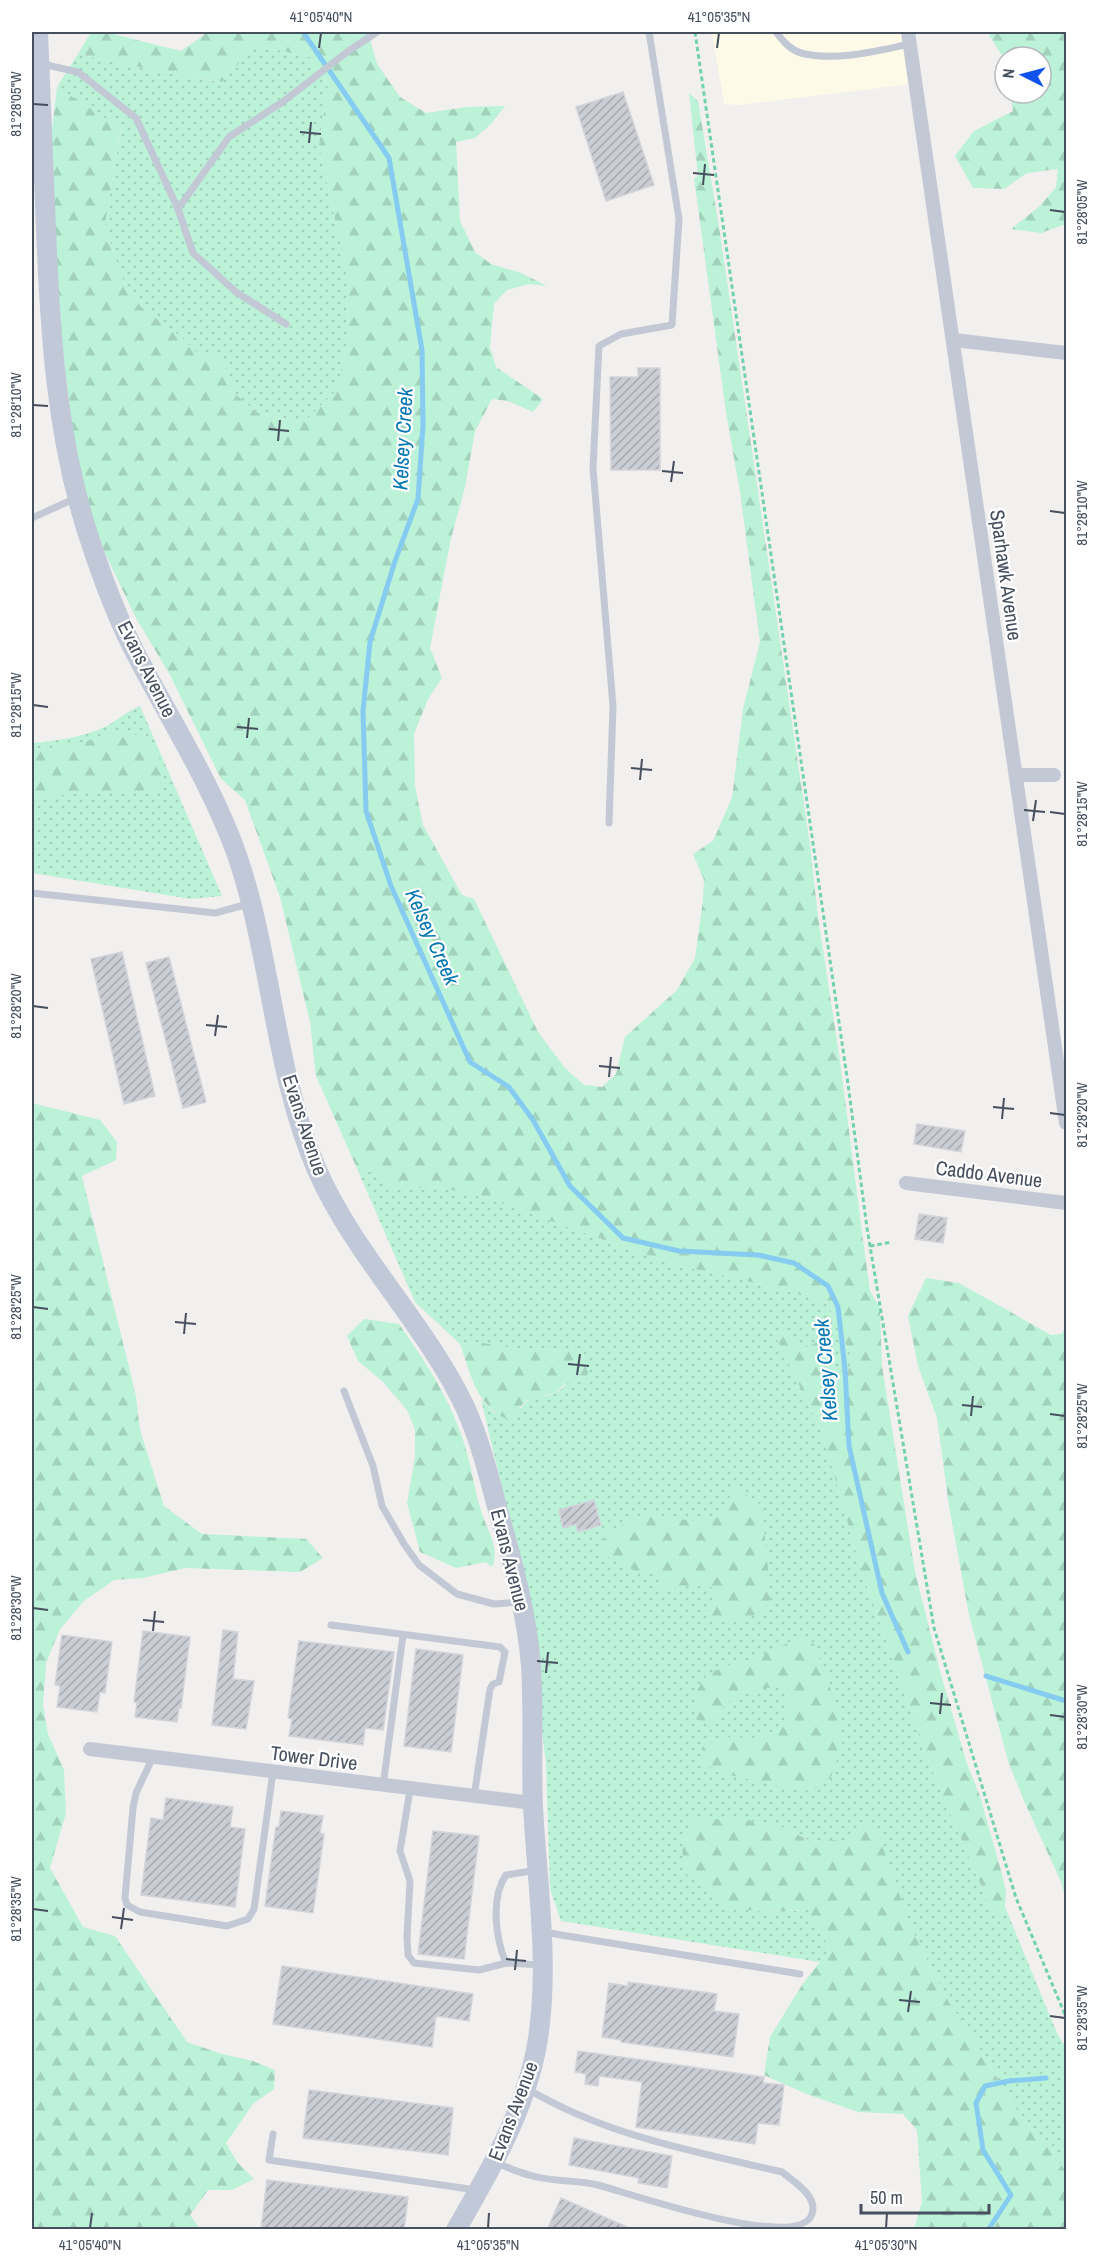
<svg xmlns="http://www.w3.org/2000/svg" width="1098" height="2261" viewBox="0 0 1098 2261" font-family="'Archivo Narrow',sans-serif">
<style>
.commercial{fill:#fdfae8}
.grass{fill:url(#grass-dots)}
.forest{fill:url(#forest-firs)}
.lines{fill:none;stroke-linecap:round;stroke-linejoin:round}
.stream{stroke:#86ccf1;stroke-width:5}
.building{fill:url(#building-hatch);stroke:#d3d4db;stroke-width:1.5}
.path{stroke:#71d2af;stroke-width:3;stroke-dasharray:4.5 3;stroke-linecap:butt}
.lane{stroke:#c2c9d5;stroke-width:7}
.street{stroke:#c2c9d5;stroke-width:14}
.secondary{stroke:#c1c9d9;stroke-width:20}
.ticks{fill:none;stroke:#464f5e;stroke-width:2}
.labels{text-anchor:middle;stroke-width:4.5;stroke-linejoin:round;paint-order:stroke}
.street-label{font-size:20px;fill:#464f5e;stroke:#fff}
.water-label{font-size:21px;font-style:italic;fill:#0477b3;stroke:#fff}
.neatline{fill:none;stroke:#464f5e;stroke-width:2}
.ticks-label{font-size:15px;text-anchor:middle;fill:#464f5e}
</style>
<defs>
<pattern id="grass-dots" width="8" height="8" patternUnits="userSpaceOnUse" patternTransform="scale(1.5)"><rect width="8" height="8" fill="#bbf2d8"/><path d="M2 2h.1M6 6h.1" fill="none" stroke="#a2d1bc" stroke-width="1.8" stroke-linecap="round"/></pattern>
<pattern id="forest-firs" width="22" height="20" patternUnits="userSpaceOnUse" patternTransform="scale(1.5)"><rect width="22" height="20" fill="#bbf2d8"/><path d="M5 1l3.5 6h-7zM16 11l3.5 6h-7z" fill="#a2d1bc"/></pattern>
<pattern id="building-hatch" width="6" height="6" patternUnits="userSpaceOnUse" patternTransform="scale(1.5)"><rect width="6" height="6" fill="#cbcdd5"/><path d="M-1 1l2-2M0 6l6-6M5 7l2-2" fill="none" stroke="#a7a9b0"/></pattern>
</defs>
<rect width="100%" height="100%" fill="#f2efef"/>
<path class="commercial" d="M 712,32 L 905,32 L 912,84 L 740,105 L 724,104 Z"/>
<g class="grass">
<path d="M 255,45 L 310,57 L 328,86 L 319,145 L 348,280 L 347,341 L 337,390 L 303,423 L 256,412 L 233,392 L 222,358 L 197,353 L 181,337 L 141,307 L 121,276 L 105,224 L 121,129 L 57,87 L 78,54 L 167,73 L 221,82 Z"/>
<path d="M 140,706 L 222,896 L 191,899 L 32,873 L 32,743 C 56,741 84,737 107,726 C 118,720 127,711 140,706 Z"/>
<path d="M 355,1164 L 399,1190 L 439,1187 L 489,1199 L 679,1266 L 720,1274 L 827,1302 L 853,1360 L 843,1381 L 833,1382 L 824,1376 L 821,1350 L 804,1348 L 784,1333 L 773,1331 L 822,1432 L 860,1566 L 927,1758 L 993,1914 L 1000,1919 L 1005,1907 L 1057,2033 L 1066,2048 L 1066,2171 L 1014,2106 L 967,2028 L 951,2006 L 912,1930 L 863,1822 L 848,1840 L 808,1840 L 782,1827 L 763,1912 L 808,1910 L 830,1949 L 820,1962 L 561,1921 L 550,1889 L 546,1764 L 522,1572 L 481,1399 L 495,1413 L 521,1408 C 533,1392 540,1400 555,1393 C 569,1387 577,1367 585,1355 C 564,1347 543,1350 521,1349 C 500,1347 481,1342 460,1344 L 415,1302 Z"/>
</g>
<g class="forest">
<path d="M 91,32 L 105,32 L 181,51 L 204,35 L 205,32 L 318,32 L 320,34 L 328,32 L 368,32 L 377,64 L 400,97 L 426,113 L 467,107 L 505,106 L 491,124 L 475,138 L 456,142 L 460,221 L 475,252 L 491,264 L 521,273 L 547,286 L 529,284 L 507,290 L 494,304 L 490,347 L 496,367 L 543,399 L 533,412 L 508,401 L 492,399 L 475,431 L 465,487 L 451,538 L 430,648 L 442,678 L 428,699 L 414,734 L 415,786 L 423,825 L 462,895 L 474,899 L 538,1032 L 565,1068 L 584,1085 L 602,1087 L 616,1074 L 625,1037 L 677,990 L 695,958 L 703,900 L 704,880 L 693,854 L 713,841 L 732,798 L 743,709 L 760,642 L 740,492 L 726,412 L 694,178 L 698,176 L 689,93 L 698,101 L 720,233 L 810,845 L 818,917 L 840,1061 L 865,1255 L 870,1291 L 880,1308 L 882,1366 L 915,1572 L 940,1671 L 967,1764 L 980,1796 L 1002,1874 L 1006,1892 L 1005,1907 L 1000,1920 L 993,1914 L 927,1758 L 860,1566 L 822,1432 L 773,1331 L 784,1333 L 804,1348 L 816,1343 L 821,1350 L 824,1376 L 833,1382 L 843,1381 L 853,1360 L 827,1302 L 720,1274 L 679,1266 L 489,1199 L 439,1187 L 399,1190 L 355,1164 L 316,1076 L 310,1022 L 280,897 L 245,800 L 221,779 L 170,675 L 136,618 L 104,551 L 86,499 L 72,436 L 67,383 L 57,317 L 52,230 L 52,130 L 57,87 L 121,128 L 105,224 L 121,276 L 141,307 L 181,337 L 197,353 L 222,358 L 233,392 L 256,412 L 303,423 L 337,390 L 347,341 L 348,280 L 319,145 L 328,86 L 310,57 L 255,45 L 222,82 L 167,73 L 78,54 Z"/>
<path d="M 987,32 L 1066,32 L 1066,224 L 1041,233 L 1011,229 L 1040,206 L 1056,187 L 1058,169 L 1027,173 L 1004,189 L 973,188 L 955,156 L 974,131 L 1013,111 L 1010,93 L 1041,93 L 1041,57 L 1005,57 L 1005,60 Z"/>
<path d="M 126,729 L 148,743 L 167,770 L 155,792 L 96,792 L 32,798 L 32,748 C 63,750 97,738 126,729 Z"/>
<path d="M 32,1103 L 100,1120 L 117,1142 L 116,1160 L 82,1176 L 136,1396 L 140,1430 L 164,1506 L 202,1534 L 306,1539 L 323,1558 L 300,1572 L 185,1568 L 143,1578 L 114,1580 L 84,1601 L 60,1629 L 46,1663 L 43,1705 L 48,1734 L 64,1770 L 66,1813 L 50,1868 L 83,1927 L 115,1936 L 187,2042 L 222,2054 L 253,2061 L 275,2070 L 274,2089 L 253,2104 L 226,2143 L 237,2162 L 254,2179 L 232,2190 L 208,2190 L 190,2215 L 200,2229 L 32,2229 Z"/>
<path d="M 926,1278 L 959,1283 L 1051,1335 L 1062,1334 L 1066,1326 L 1066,1899 L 1061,1882 L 1024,1801 L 1008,1761 L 969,1615 L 949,1506 L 937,1418 L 918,1366 L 908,1316 Z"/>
<path d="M 364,1319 L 399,1324 C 423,1358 449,1397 462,1437 C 471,1462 474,1489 482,1514 C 488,1532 500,1548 492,1567 L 486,1562 L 456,1568 L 420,1552 L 407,1503 L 415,1457 L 415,1429 L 407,1410 L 383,1382 L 358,1361 L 347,1336 Z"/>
<path d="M 477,1342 C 492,1345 508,1348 524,1349 C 545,1350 565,1347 585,1355 L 590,1367 L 586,1378 L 568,1382 L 555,1393 L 527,1400 L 508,1420 C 474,1402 472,1377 460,1344 Z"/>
<path d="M 734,1489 L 749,1496 L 762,1506 L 771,1599 C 753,1625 736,1621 708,1618 L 715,1595 L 713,1587 L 692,1586 L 662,1589 L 658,1573 L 638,1572 L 600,1553 L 607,1532 L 648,1512 L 676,1519 L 702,1521 L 720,1515 Z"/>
<path d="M 800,1637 L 814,1644 L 842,1720 L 842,1746 L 831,1777 L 812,1791 L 788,1788 L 717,1772 L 701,1760 L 702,1747 L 721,1737 L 756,1738 L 783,1727 L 788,1705 L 788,1687 C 754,1687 729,1691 713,1723 L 695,1719 L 694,1696 L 707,1674 L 734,1663 L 755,1659 Z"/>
<path d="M 738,1818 L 782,1827 L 808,1840 L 848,1840 L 864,1821 L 878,1834 L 912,1930 L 951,2006 L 967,2028 L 1014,2106 L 1066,2171 L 1066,2229 L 914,2229 L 922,2202 L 917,2130 L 903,2114 L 858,2112 L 804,2093 L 764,2075 L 770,2037 L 802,1985 L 830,1949 L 808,1910 L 763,1912 L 724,1906 L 684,1872 L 682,1846 L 692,1820 Z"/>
</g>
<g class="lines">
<g class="stream">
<path d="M 303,32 L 389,158 L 422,350 L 423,425 L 418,499 L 395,561 L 370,642 L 363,711 L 366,811 L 391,886 L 470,1062 L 509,1087 L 533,1120 L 570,1186 L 623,1238 L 679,1251 L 758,1255 L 794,1263 L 828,1286 L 838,1307 L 845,1369 L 849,1446 L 882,1593 L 908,1652"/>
<path d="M 986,1676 L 1066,1701"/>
<path d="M 988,2230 L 1011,2195 L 983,2150 L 976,2103 L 985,2086 L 1009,2081 L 1046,2078"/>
</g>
</g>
<g class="building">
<path d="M 623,92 L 654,185 L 606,201 L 576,107 Z"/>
<path d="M 638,368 L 660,368 L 660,470 L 611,470 L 610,377 L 638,377 Z"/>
<path d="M 122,952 L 155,1096 L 124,1104 L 91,959 Z"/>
<path d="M 169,957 L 206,1102 L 183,1108 L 146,963 Z"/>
<path d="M 917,1124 L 965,1131 L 961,1152 L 914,1144 Z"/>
<path d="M 919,1214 L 947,1218 L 943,1243 L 915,1239 Z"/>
<path d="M 594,1500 L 601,1525 L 578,1532 L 576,1524 L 563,1528 L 559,1510 Z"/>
<path d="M 223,1630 L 238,1632 L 233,1679 L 254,1681 L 246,1729 L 212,1725 Z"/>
<path d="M 143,1631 L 190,1637 L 181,1708 L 179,1708 L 177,1722 L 135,1717 L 137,1703 L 134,1702 Z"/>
<path d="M 62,1635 L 112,1642 L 105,1693 L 100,1692 L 97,1712 L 57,1707 L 60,1686 L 55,1685 Z"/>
<path d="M 299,1641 L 394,1652 L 383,1730 L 365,1728 L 363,1745 L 289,1736 L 292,1719 L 288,1718 Z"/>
<path d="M 416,1649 L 463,1655 L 451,1752 L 404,1746 Z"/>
<path d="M 166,1798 L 233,1807 L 230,1827 L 245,1829 L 235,1907 L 141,1895 L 151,1818 L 163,1820 Z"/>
<path d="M 281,1811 L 323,1816 L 320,1833 L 324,1834 L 313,1913 L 265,1906 L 276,1827 L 279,1827 Z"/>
<path d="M 433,1831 L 479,1836 L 464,1959 L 418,1954 Z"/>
<path d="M 282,1966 L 473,1994 L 469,2021 L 436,2016 L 432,2047 L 273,2024 Z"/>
<path d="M 628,1982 L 717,1994 L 714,2011 L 739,2014 L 733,2057 L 621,2042 L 621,2040 L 602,2037 L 609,1983 L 628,1986 Z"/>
<path d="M 578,2051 L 764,2077 L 763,2083 L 784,2085 L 779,2125 L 758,2123 L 755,2144 L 636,2127 L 642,2082 L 599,2076 L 598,2086 L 585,2084 L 586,2074 L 575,2072 Z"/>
<path d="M 309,2090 L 453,2108 L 448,2155 L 303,2138 Z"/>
<path d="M 574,2138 L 672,2156 L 667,2188 L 638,2183 L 639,2178 L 569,2165 Z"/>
<path d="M 267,2180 L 408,2197 L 404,2230 L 261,2229 Z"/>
<path d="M 561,2198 L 634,2230 L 547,2230 Z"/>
</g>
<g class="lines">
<g class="path">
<path d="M 695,32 L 848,1084 L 867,1228 L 934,1628 L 1016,1898 L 1066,2017"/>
<path d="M 870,1246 L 892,1242"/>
</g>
<g class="lane">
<path d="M 776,32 C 782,40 790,50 801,53 C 835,62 876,51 910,44"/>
<path d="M 42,64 L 78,72 L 136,118 L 178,209 L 193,253 L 236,292 L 286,324"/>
<path d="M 178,209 L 229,137 L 284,101 L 347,52 L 377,32"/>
<path d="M 32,518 L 76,498"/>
<path d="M 609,823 L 613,706 L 593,468 L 599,346 L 621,334 L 672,325 L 679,219 L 649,32"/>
<path d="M 32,893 L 215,913 L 248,904"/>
<path d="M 344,1391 L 373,1466 L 382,1506 L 404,1544 L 419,1565 L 457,1594 L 494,1604 L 518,1602"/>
<path d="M 331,1625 L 500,1647 L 505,1652 L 499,1682 L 493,1684 L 490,1689 L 474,1797"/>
<path d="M 153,1757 L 136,1793 L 133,1808 L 125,1898 L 127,1905 L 140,1912 L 227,1926 L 248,1919 L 254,1909 L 273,1772"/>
<path d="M 383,1786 L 403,1635"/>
<path d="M 410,1790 L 400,1851 L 410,1881 L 407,1937 L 408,1955 L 414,1963 L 479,1970 L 506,1963 L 541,1965"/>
<path d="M 543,1932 L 800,1974"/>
<path d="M 506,1963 C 496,1940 490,1898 506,1875 L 537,1870"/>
<path d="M 273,2134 L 269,2160 L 476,2190"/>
<path d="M 495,2162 C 506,2167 518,2172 529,2175 C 551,2182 576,2180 598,2185 C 629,2193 799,2253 812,2214 C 818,2196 794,2182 782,2172 C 696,2152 604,2135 528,2089"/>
</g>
<g class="street">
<path d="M 908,32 L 1066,1123"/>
<path d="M 954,340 L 1066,353"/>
<path d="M 1016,775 L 1054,775"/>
<path d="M 906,1183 L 1066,1203"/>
<path d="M 90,1749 L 533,1803"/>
</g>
<path class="secondary" d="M 38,32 C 41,97 43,163 46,229 C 50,331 56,430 86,528 C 100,572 116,617 138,658 C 172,723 212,785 237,855 C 272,957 274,1071 317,1170 C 355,1256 425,1323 465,1407 C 481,1442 490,1481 500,1518 C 514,1566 527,1616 531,1666 C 534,1712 531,1759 533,1806 C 537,1885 551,1971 536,2050 C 523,2115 489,2172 456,2230"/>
</g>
<path class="ticks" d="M 319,48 L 321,33M 717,48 L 719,33M 33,104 L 48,105M 300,132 L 321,134M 309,143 L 311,122M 693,173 L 714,175M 703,185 L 705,164M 1050,210 L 1065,212M 33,405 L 48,406M 269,429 L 289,431M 278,441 L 280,420M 662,471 L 683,473M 671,482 L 674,461M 1050,511 L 1065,513M 33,705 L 48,707M 237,727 L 258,729M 247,738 L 249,718M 631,768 L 652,770M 640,780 L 642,759M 1024,810 L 1045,812M 1050,812 L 1065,814M 1033,821 L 1036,800M 33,1006 L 48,1008M 206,1025 L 227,1027M 215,1036 L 218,1015M 599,1066 L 620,1068M 609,1077 L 611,1057M 993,1107 L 1014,1109M 1050,1113 L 1065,1115M 1002,1119 L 1004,1098M 33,1307 L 48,1309M 175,1322 L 196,1324M 184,1334 L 186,1313M 568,1364 L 589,1366M 577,1375 L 580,1354M 962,1405 L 982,1407M 1050,1414 L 1065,1416M 971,1416 L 973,1396M 33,1608 L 48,1610M 143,1620 L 164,1622M 153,1631 L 155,1611M 537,1661 L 558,1663M 546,1673 L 548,1652M 930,1703 L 951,1705M 940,1714 L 942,1693M 1050,1715 L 1065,1717M 33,1909 L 48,1911M 112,1917 L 133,1920M 121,1929 L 124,1908M 506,1959 L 526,1961M 515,1970 L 517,1950M 899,2000 L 920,2002M 908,2012 L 911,1991M 1050,2016 L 1065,2018M 90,2228 L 92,2213M 488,2228 L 489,2213M 886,2228 L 887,2213"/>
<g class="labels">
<g class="street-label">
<text transform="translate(1006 575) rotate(82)" y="7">Sparhawk Avenue</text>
<text transform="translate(147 669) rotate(63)" y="7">Evans Avenue</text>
<text transform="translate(305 1125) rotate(72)" y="7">Evans Avenue</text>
<text transform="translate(989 1174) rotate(7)" y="7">Caddo Avenue</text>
<text transform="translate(510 1560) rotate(76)" y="7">Evans Avenue</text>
<text transform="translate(314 1758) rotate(7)" y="7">Tower Drive</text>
<text transform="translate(513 2111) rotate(-69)" y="7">Evans Avenue</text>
</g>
<g class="water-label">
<text transform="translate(403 439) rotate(-87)" y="7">Kelsey Creek</text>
<text transform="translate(432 937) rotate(66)" y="7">Kelsey Creek</text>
<text transform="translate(826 1370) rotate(-95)" y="7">Kelsey Creek</text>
</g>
</g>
<rect width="1098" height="2261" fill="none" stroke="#ffffff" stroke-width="66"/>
<g transform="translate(1023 75) rotate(276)"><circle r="28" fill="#ffffff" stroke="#b5b9bf" stroke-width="1.5"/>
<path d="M0-4.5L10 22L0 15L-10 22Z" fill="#0f52ec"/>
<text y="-9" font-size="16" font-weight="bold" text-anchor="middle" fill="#464f5e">N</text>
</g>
<path d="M861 2204v9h128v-9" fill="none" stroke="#464f5e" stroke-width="3"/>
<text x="870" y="2204" font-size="18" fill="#464f5e" stroke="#ffffff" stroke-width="4.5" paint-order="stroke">50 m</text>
<rect x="33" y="33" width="1032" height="2195" class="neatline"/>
<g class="ticks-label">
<text x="321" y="22">41°05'40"N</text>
<text x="719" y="22">41°05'35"N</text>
<text transform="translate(16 104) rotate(-90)" y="5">81°28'05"W</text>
<text transform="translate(1082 212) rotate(-90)" y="5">81°28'05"W</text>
<text transform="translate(16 405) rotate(-90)" y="5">81°28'10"W</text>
<text transform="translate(1082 513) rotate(-90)" y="5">81°28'10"W</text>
<text transform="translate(16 705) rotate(-90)" y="5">81°28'15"W</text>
<text transform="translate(1082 814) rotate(-90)" y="5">81°28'15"W</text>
<text transform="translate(16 1006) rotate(-90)" y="5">81°28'20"W</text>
<text transform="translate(1082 1115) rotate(-90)" y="5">81°28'20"W</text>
<text transform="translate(16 1307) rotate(-90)" y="5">81°28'25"W</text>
<text transform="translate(1082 1416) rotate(-90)" y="5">81°28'25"W</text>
<text transform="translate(16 1608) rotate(-90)" y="5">81°28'30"W</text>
<text transform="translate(1082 1717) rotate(-90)" y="5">81°28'30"W</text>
<text transform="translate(16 1909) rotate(-90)" y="5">81°28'35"W</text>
<text transform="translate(1082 2018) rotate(-90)" y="5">81°28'35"W</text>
<text x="90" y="2250">41°05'40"N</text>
<text x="488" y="2250">41°05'35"N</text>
<text x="886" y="2250">41°05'30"N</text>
</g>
</svg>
